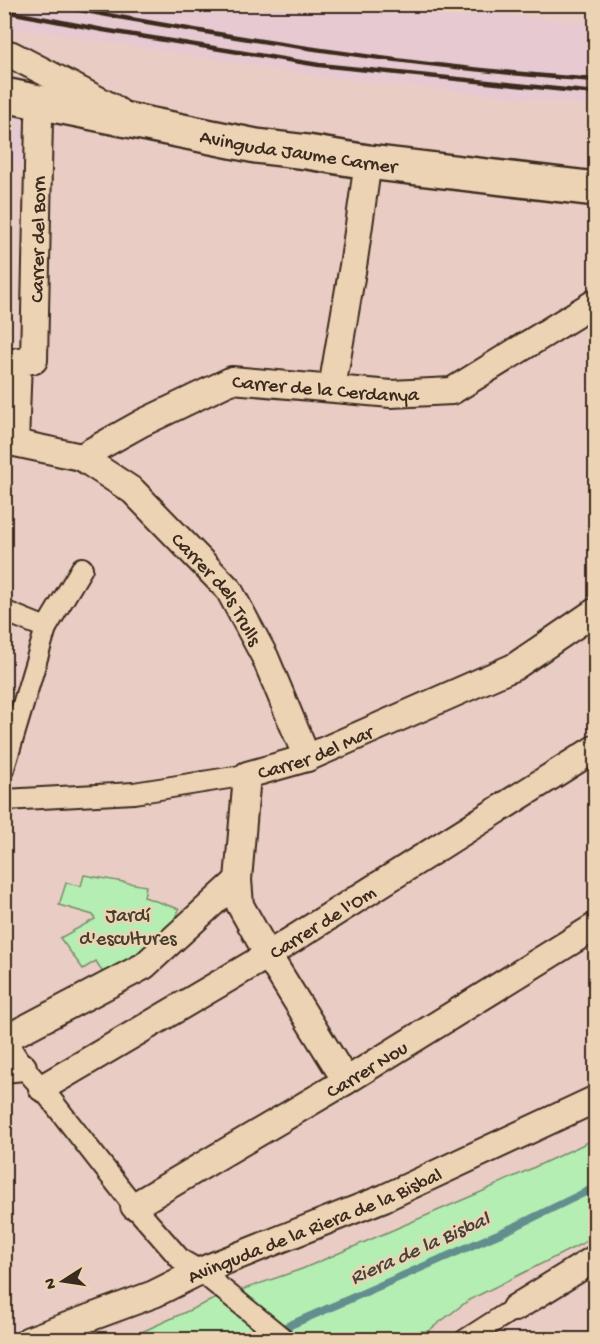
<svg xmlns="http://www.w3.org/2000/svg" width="600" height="1344" viewBox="0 0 600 1344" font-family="'Gochi Hand',sans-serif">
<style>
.built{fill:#e7c9d1}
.green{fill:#b4eeb3;stroke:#788c68;stroke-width:1.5}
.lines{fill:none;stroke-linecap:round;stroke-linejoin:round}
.stream{stroke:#648e8e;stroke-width:8}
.pedestrian-casing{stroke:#3b2a1e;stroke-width:24}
.minor-casing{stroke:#3b2a1e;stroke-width:30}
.tertiary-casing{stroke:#3b2a1e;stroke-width:38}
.pedestrian{stroke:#ecd3b4;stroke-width:20}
.minor{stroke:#ecd3b4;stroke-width:26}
.tertiary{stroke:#ecd3b4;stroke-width:33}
.rail{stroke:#3b2a1e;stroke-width:4.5}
.labels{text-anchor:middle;stroke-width:5;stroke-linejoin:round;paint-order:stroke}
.street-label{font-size:20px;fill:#3b2a1e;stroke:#ecd3b4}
.park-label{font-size:20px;fill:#473e2d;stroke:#ecd3b4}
.water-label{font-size:21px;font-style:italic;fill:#45433a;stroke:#ecd3b4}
</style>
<rect width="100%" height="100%" fill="#e9cdc5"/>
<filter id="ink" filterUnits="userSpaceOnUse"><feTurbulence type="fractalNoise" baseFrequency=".0167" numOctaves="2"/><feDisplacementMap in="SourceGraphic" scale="12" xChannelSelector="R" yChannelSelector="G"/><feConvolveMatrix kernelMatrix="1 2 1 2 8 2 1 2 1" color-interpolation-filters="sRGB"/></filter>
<g filter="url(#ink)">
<g class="built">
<path d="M 443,5 L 500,14 L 595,25 L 595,106 L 322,77 L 4,26 L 5,4 Z"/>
<path d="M 4,113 L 35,120 L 30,166 L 5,164 Z"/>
</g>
<g class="green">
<path d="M 84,875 L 146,886 L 144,897 L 179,909 L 177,915 L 180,918 L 138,960 L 106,978 L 96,961 L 83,969 L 60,938 L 95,919 L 93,915 L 59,905 L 66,883 L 81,886 Z"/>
<path d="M 595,1139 L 595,1237 L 469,1300 L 428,1331 L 389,1333 L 370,1340 L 124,1340 L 212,1300 L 302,1269 L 481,1192 Z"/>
</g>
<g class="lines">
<path class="stream" d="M 256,1340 L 514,1227 L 596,1187"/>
<defs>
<g id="pedestrian">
<path d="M 4,611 L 46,628"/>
<path d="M 4,768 L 46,628 L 82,568"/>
<path d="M 4,800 L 134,793 L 247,775"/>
<path d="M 4,1038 L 23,1067 L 42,1088 L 134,1206 L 181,1260 L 200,1271 L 285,1340"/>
<path d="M 465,1340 L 515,1308"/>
</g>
<g id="minor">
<path d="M 4,54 L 12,55 L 110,106 L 120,113"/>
<path d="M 332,388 L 354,260 L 368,162"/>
<path id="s1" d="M 4,443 L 15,443 L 81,457 L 142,423 L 232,380 L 391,394 L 452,391 L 596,302"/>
<path id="s2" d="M 15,443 L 18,361 L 34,360 L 39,120 L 41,102"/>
<path id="s3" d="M 81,457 L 133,491 L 229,590 L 265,657 L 307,758"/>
<path d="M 5,1039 L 144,966 L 238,880"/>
<path d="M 4,1069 L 23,1067"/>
<path id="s4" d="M 346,1081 L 268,955 L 240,905 L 238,880 L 247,775 L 307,758 L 514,667 L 596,611"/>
<path id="s5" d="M 42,1088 L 268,955 L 596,748"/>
<path id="s6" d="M 134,1206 L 346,1081 L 596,926"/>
<path d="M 515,1308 L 596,1258"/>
<path id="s7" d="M 29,1340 L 154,1294 L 200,1271 L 384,1198 L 596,1099"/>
</g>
<g id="tertiary">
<path id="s8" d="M 4,95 L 256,146 L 307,152 L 368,162 L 596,189"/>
</g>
</defs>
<use href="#pedestrian" class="pedestrian-casing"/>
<use href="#minor" class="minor-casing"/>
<use href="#tertiary" class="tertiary-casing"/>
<use href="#pedestrian" class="pedestrian"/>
<use href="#minor" class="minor"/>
<use href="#tertiary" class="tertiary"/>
<g class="rail">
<path d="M 48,4 C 229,38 412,67 596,80"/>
<path d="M 4,11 L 103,30 L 319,65 L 596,93"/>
</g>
</g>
</g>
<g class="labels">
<g class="street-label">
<text dy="7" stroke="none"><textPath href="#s8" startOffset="300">Avinguda Jaume Carner</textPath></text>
<text dy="7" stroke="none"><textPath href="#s2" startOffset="219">Carrer del Born</textPath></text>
<text dy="7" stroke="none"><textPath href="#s1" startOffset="342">Carrer de la Cerdanya</textPath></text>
<text dy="7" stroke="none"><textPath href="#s3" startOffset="192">Carrer dels Trulls</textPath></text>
<text dy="7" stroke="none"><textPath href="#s4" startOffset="408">Carrer del Mar</textPath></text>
<text dy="7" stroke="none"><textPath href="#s5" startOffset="326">Carrer de l'Om</textPath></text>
<text dy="7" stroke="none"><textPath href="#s6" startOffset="270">Carrer Nou</textPath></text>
<text dy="7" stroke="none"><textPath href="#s7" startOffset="308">Avinguda de la Riera de la Bisbal</textPath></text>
</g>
<g class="park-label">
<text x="128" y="921">Jardí<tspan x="128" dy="23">d'escultures</tspan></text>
</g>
<g class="water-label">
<text transform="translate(419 1247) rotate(-24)" y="7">Riera de la Bisbal</text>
</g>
</g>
<rect width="600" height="1344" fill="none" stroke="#ecd3b4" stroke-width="24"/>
<rect x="12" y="12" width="576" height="1320" fill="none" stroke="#3b2a1e" stroke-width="2" filter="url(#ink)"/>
<g transform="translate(63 1281) rotate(258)" stroke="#ecd3b4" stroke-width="4.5" paint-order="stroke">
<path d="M0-4.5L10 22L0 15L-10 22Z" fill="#3b2a1e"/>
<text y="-9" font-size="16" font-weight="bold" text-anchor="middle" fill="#3b2a1e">N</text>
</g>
</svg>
